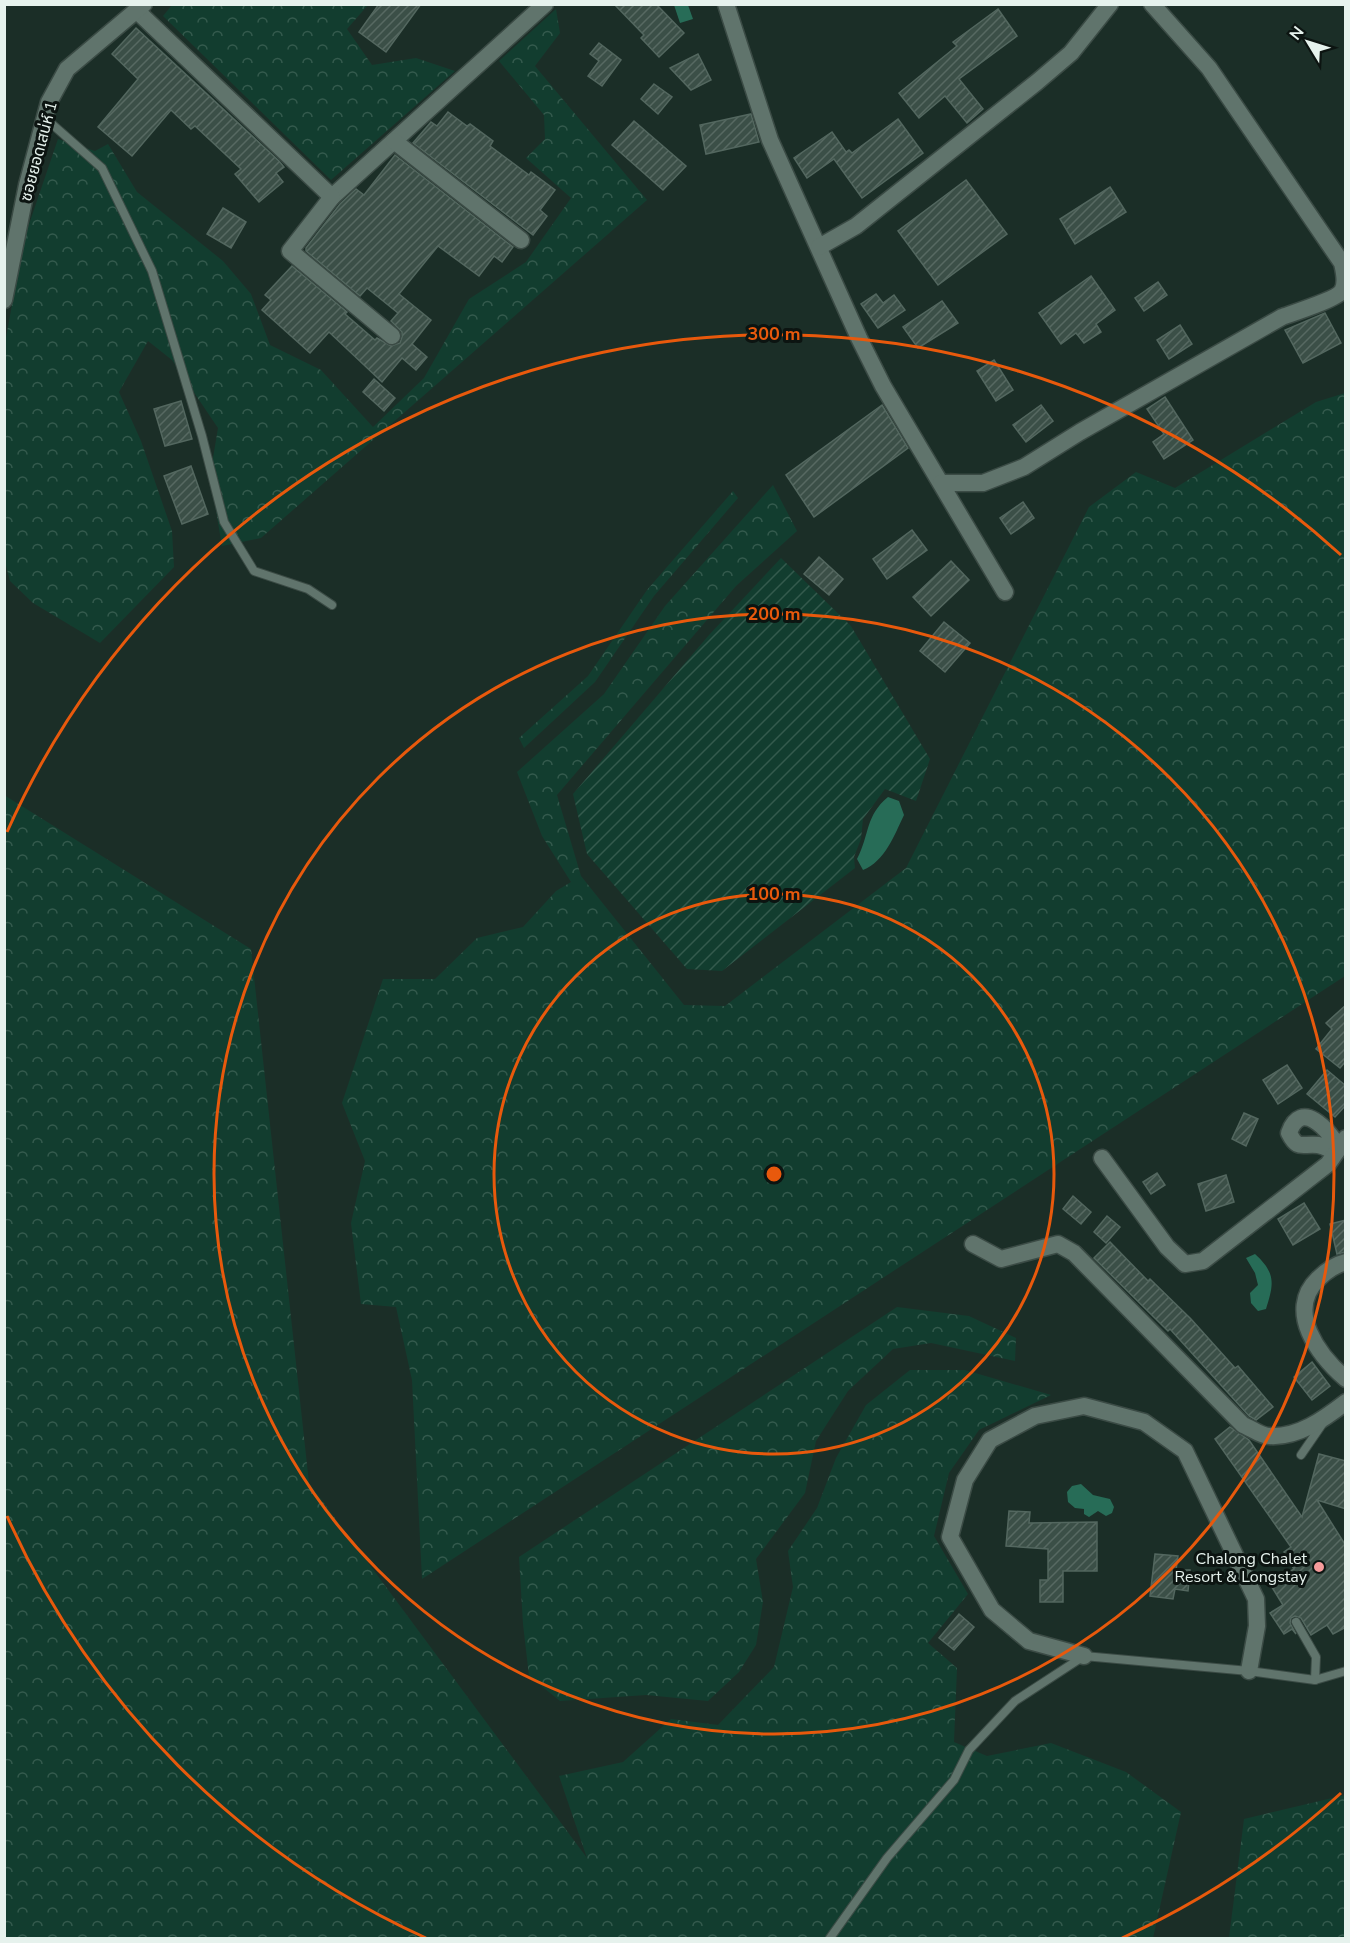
<svg xmlns="http://www.w3.org/2000/svg" width="1350" height="1943" viewBox="0 0 1350 1943" font-family="'Nunito Sans','Noto Sans Thai',sans-serif">
<style>
.forest{fill:url(#forest-crowns)}
.garden{fill:url(#garden-furrows)}
.water{fill:#276c57}
.building{fill:url(#building-hatch);stroke:#53675f;stroke-width:1.5}
.lines{fill:none;stroke-linecap:round;stroke-linejoin:round}
.service-casing{stroke:#3b4b45;stroke-width:10}
.minor-casing{stroke:#3b4b45;stroke-width:19}
.tertiary-casing{stroke:#3b4b45;stroke-width:19}
.service{stroke:#60746c;stroke-width:8}
.minor{stroke:#60746c;stroke-width:16}
.tertiary{stroke:#60746c;stroke-width:16}
.ring{fill:none;stroke:#e8590c;stroke-width:3}
.poi-dot{fill:#f59b9b;stroke:#0c1411;stroke-width:2}
.labels{text-anchor:middle;stroke-width:6;stroke-linejoin:round;paint-order:stroke}
.street-label{font-size:16px;fill:#e6f2ed;stroke:#0c1411}
.poi-label{font-size:16px;fill:#e6f2ed;stroke:#0c1411;text-anchor:end}
.centre{fill:#e8590c;stroke:#0c1411;stroke-width:3}
.ring-label{font-size:18px;text-anchor:middle;font-weight:bold;fill:#e8590c;stroke:#0c1411;stroke-width:6;stroke-linejoin:round;paint-order:stroke}
</style>
<defs>
<pattern id="forest-crowns" width="20" height="18" patternUnits="userSpaceOnUse" patternTransform="scale(1.5)"><rect width="20" height="18" fill="#123d2f"/><path d="M2 6a3 3 0 1 1 6 0M12 15a3 3 0 1 1 6 0" fill="none" stroke="#345a4d"/></pattern>
<pattern id="garden-furrows" width="10" height="10" patternUnits="userSpaceOnUse" patternTransform="scale(1.5)"><rect width="10" height="10" fill="#123d2f"/><path d="M-1 1l2-2M0 10L10 0M9 11l2-2" fill="none" stroke="#345a4d"/></pattern>
<pattern id="building-hatch" width="6" height="6" patternUnits="userSpaceOnUse" patternTransform="scale(1.5)"><rect width="6" height="6" fill="#3b4f47"/><path d="M-1 1l2-2M0 6l6-6M5 7l2-2" fill="none" stroke="#576962"/></pattern>
</defs>
<rect width="100%" height="100%" fill="#1b2e27"/>
<g class="forest">
<path d="M 172,5 L 368,5 L 347,29 L 372,65 L 416,58 L 455,71 L 331,180 L 163,16 Z"/>
<path d="M 556,9 L 560,33 L 535,66 L 647,200 L 261,538 L 222,546 L 210,476 L 218,428 L 172,360 L 148,341 L 119,392 L 141,441 L 172,531 L 174,567 L 100,643 L 33,603 L 10,581 L 4,558 L 5,343 L 24,239 L 58,139 L 95,151 L 108,144 L 137,192 L 223,261 L 251,294 L 270,345 L 321,370 L 373,427 L 424,378 L 469,299 L 526,262 L 571,198 L 526,158 L 545,139 L 544,115 L 499,61 Z"/>
<path d="M 1345,393 L 1345,976 L 422,1579 L 412,1380 L 396,1307 L 361,1304 L 351,1223 L 365,1161 L 342,1103 L 383,979 L 435,979 L 477,938 L 523,927 L 556,891 L 571,882 L 542,836 L 517,772 L 604,694 L 665,606 L 773,485 L 797,531 L 736,586 L 557,795 L 581,876 L 684,1005 L 725,1006 L 906,868 L 1089,507 L 1136,472 L 1175,488 L 1316,402 Z"/>
<path d="M 733,491 L 738,498 L 654,596 L 595,682 L 524,748 L 519,738 L 588,676 L 647,590 Z"/>
<path d="M 4,795 L 251,949 L 309,1483 L 587,1858 L 559,1776 L 623,1762 L 671,1719 L 718,1725 L 774,1667 L 793,1587 L 788,1551 L 817,1508 L 836,1458 L 866,1405 L 910,1370 L 965,1370 L 1051,1395 L 979,1430 L 949,1473 L 934,1536 L 968,1594 L 928,1643 L 957,1668 L 954,1742 L 987,1756 L 1051,1743 L 1126,1772 L 1181,1812 L 1153,1938 L 5,1938 Z"/>
<path d="M 897,1307 L 969,1316 L 1016,1338 L 1015,1361 L 931,1343 L 893,1349 L 848,1391 L 816,1441 L 805,1493 L 756,1559 L 763,1602 L 756,1645 L 739,1672 L 708,1701 L 646,1695 L 560,1701 L 529,1676 L 523,1624 L 519,1557 Z"/>
<path d="M 1345,1795 L 1345,1938 L 1229,1938 L 1244,1819 Z"/>
</g>
<path class="garden" d="M 781,558 L 851,626 L 930,759 L 916,801 L 885,789 L 863,819 L 861,839 L 854,857 L 855,868 L 722,971 L 687,969 L 587,854 L 573,794 L 709,635 Z"/>
<g class="water">
<path d="M 674,5 L 688,5 L 693,19 L 680,23 Z"/>
<path d="M 888,797 L 899,801 L 904,815 C 894,836 885,861 863,870 L 857,859 C 870,834 865,816 888,797 Z"/>
<path d="M 1255,1254 C 1276,1273 1274,1284 1266,1309 L 1258,1311 L 1251,1303 L 1250,1293 L 1258,1285 L 1255,1273 L 1246,1258 Z"/>
<path d="M 1081,1484 L 1093,1495 L 1110,1499 L 1114,1507 L 1112,1513 L 1106,1516 L 1098,1511 L 1089,1517 L 1084,1514 L 1084,1509 L 1075,1508 L 1068,1502 L 1067,1492 L 1072,1486 Z"/>
</g>
<g class="building">
<path d="M 379,4 L 421,4 L 386,52 L 359,32 Z"/>
<path d="M 614,4 L 656,4 L 684,33 L 659,57 L 641,38 L 644,35 Z"/>
<path d="M 998,9 L 1017,36 L 959,79 L 983,109 L 967,123 L 945,96 L 919,118 L 899,93 L 957,46 L 953,42 Z"/>
<path d="M 136,28 L 279,161 L 284,167 L 276,173 L 283,182 L 259,202 L 235,174 L 241,169 L 195,126 L 191,129 L 171,110 L 132,156 L 98,127 L 138,79 L 112,54 Z"/>
<path d="M 599,43 L 621,60 L 602,86 L 588,76 L 599,61 L 590,54 Z"/>
<path d="M 698,54 L 711,80 L 691,90 L 670,68 Z"/>
<path d="M 654,84 L 672,97 L 658,114 L 641,99 Z"/>
<path d="M 448,112 L 467,126 L 470,124 L 493,141 L 490,146 L 529,175 L 531,172 L 555,190 L 540,210 L 547,216 L 533,235 L 413,143 L 431,122 L 437,126 Z"/>
<path d="M 751,114 L 759,142 L 706,154 L 700,125 Z"/>
<path d="M 898,119 L 923,153 L 862,198 L 834,159 L 807,178 L 794,158 L 832,132 L 846,152 L 849,150 L 852,153 Z"/>
<path d="M 634,121 L 686,166 L 663,190 L 612,145 Z"/>
<path d="M 395,155 L 513,247 L 502,262 L 494,256 L 479,276 L 438,246 L 399,294 L 431,320 L 412,344 L 427,357 L 416,370 L 402,358 L 382,382 L 329,332 L 310,353 L 262,310 L 271,300 L 265,295 L 292,266 L 347,312 L 345,314 L 375,340 L 377,338 L 391,346 L 400,343 L 402,337 L 402,332 L 391,321 L 398,313 L 367,288 L 360,296 L 306,251 L 306,248 L 340,204 L 356,189 L 364,195 Z"/>
<path d="M 966,180 L 1007,234 L 938,285 L 898,231 Z"/>
<path d="M 1110,187 L 1126,212 L 1075,244 L 1060,219 Z"/>
<path d="M 223,208 L 246,222 L 231,248 L 207,234 Z"/>
<path d="M 1091,276 L 1115,310 L 1096,324 L 1101,332 L 1084,343 L 1076,333 L 1061,344 L 1039,313 Z"/>
<path d="M 1158,282 L 1167,295 L 1144,311 L 1135,298 Z"/>
<path d="M 876,294 L 883,303 L 894,295 L 905,310 L 878,328 L 861,304 Z"/>
<path d="M 942,301 L 958,323 L 918,348 L 903,327 Z"/>
<path d="M 1325,313 L 1341,343 L 1303,363 L 1285,330 Z"/>
<path d="M 1180,325 L 1192,344 L 1169,359 L 1157,340 Z"/>
<path d="M 994,360 L 1013,390 L 996,401 L 977,371 Z"/>
<path d="M 374,379 L 395,398 L 384,411 L 363,392 Z"/>
<path d="M 1165,397 L 1193,440 L 1164,459 L 1153,442 L 1164,434 L 1147,409 Z"/>
<path d="M 181,401 L 192,439 L 165,446 L 154,409 Z"/>
<path d="M 882,405 L 908,448 L 814,517 L 786,475 Z"/>
<path d="M 1041,405 L 1053,421 L 1026,442 L 1013,425 Z"/>
<path d="M 191,466 L 208,514 L 182,524 L 164,476 Z"/>
<path d="M 1023,502 L 1034,518 L 1011,534 L 1000,518 Z"/>
<path d="M 912,530 L 927,550 L 887,579 L 873,559 Z"/>
<path d="M 819,557 L 843,579 L 829,595 L 804,574 Z"/>
<path d="M 951,561 L 969,580 L 931,616 L 913,597 Z"/>
<path d="M 944,622 L 970,643 L 945,672 L 920,651 Z"/>
<path d="M 1346,1005 L 1346,1061 L 1340,1068 L 1316,1049 L 1332,1029 L 1326,1023 Z"/>
<path d="M 1287,1065 L 1302,1088 L 1278,1104 L 1263,1080 Z"/>
<path d="M 1327,1070 L 1346,1086 L 1346,1105 L 1335,1117 L 1307,1094 Z"/>
<path d="M 1244,1113 L 1258,1119 L 1246,1146 L 1232,1139 Z"/>
<path d="M 1157,1173 L 1165,1185 L 1151,1194 L 1143,1182 Z"/>
<path d="M 1226,1175 L 1234,1202 L 1206,1211 L 1198,1184 Z"/>
<path d="M 1073,1196 L 1091,1212 L 1081,1224 L 1063,1209 Z"/>
<path d="M 1304,1203 L 1320,1229 L 1293,1245 L 1278,1219 Z"/>
<path d="M 1107,1216 L 1120,1227 L 1106,1243 L 1094,1232 Z"/>
<path d="M 1346,1220 L 1346,1252 L 1337,1254 L 1330,1224 Z"/>
<path d="M 1110,1242 L 1148,1281 L 1150,1279 L 1191,1319 L 1235,1368 L 1238,1366 L 1273,1407 L 1256,1420 L 1249,1416 L 1170,1329 L 1168,1331 L 1094,1258 Z"/>
<path d="M 1312,1362 L 1330,1386 L 1312,1400 L 1294,1377 Z"/>
<path d="M 1230,1427 L 1249,1440 L 1302,1517 L 1319,1454 L 1346,1461 L 1346,1509 L 1317,1500 L 1346,1546 L 1346,1627 L 1333,1634 L 1327,1625 L 1311,1635 L 1301,1618 L 1295,1616 L 1291,1618 L 1290,1623 L 1296,1634 L 1292,1629 L 1284,1634 L 1270,1613 L 1283,1605 L 1270,1584 L 1294,1569 L 1284,1552 L 1291,1547 L 1215,1439 Z"/>
<path d="M 1009,1511 L 1030,1512 L 1029,1523 L 1097,1522 L 1097,1571 L 1063,1571 L 1063,1602 L 1040,1602 L 1040,1580 L 1048,1580 L 1048,1549 L 1006,1546 Z"/>
<path d="M 1155,1554 L 1178,1556 L 1176,1570 L 1190,1570 L 1188,1591 L 1175,1589 L 1173,1599 L 1150,1596 Z"/>
<path d="M 959,1614 L 974,1627 L 954,1650 L 939,1638 Z"/>
</g>
<g class="lines">
<defs>
<g id="service">
<path d="M 45,118 L 102,168 L 152,271 L 202,436 L 224,522 L 254,571 L 308,589 L 332,605"/>
<path d="M 1301,1455 L 1323,1423"/>
<path d="M 1296,1622 L 1316,1657 L 1315,1680"/>
<path d="M 830,1938 L 887,1858 L 954,1780 L 969,1750 L 1015,1701 L 1084,1656 L 1249,1671 L 1315,1680 L 1346,1671"/>
</g>
<g id="minor">
<path d="M 726,4 L 770,140 L 859,338 L 883,386 L 1005,592"/>
<path d="M 136,10 L 332,197 L 545,4"/>
<path d="M 394,141 L 521,240"/>
<path d="M 332,197 L 290,251 L 392,336"/>
<path d="M 819,247 L 856,226 L 1037,82 L 1071,53 L 1110,4"/>
<path d="M 941,483 L 983,483 L 1024,467 L 1080,432 L 1282,317 C 1293,313 1337,299 1342,291 C 1347,283 1344,272 1342,263 L 1209,68 L 1152,4"/>
<path d="M 1336,1152 C 1331,1150 1324,1146 1318,1145 C 1302,1143 1298,1151 1289,1133 C 1301,1098 1329,1130 1339,1148"/>
<path d="M 1102,1158 L 1167,1247 L 1185,1264 L 1203,1261 L 1328,1164 L 1346,1138"/>
<path d="M 973,1244 L 1001,1259 L 1058,1244 L 1074,1253 L 1243,1425 C 1251,1428 1261,1436 1269,1436 C 1298,1438 1324,1419 1346,1402"/>
<path d="M 1346,1262 C 1334,1265 1326,1271 1318,1279 C 1285,1311 1319,1356 1346,1379"/>
<path d="M 1084,1656 L 1029,1641 L 992,1610 L 950,1537 L 965,1480 L 990,1440 L 1035,1416 L 1084,1406 L 1144,1422 L 1185,1451 L 1256,1599 L 1257,1626 L 1249,1671"/>
</g>
<path id="tertiary" d="M 4,300 L 27,185 L 49,102 L 67,69 L 144,4"/>
</defs>
<use href="#service" class="service-casing"/>
<use href="#minor" class="minor-casing"/>
<use href="#tertiary" class="tertiary-casing"/>
<use href="#service" class="service"/>
<use href="#minor" class="minor"/>
<use href="#tertiary" class="tertiary"/>
</g>
<g class="ring">
<circle cx="774" cy="1174" r="280"/>
<circle cx="774" cy="1174" r="560"/>
<path d="M1341 1793A840 840 0 0 1 1122 1938M426 1938A840 840 0 0 1 7 1516M7 832A840 840 0 0 1 1341 555"/>
</g>
<circle class="poi-dot" cx="1319" cy="1567" r="6"/>
<g class="labels">
<g class="street-label">
<text transform="translate(38 151) rotate(-75)" y="6">ซอยยอดเสน่ห์ 1</text>
</g>
<g class="poi-label">
<text x="1307" y="1564">Chalong Chalet<tspan x="1307" dy="18">Resort &amp; Longstay</tspan></text>
</g>
</g>
<circle cx="774" cy="1174" r="9" class="centre"/>
<g class="ring-label">
<text x="774" y="340">300 m</text>
<text x="774" y="620">200 m</text>
<text x="774" y="900">100 m</text>
</g>
<rect width="1350" height="1943" fill="none" stroke="#e6f2ed" stroke-width="12"/>
<g transform="translate(1308 42) rotate(308)" stroke="#0c1411" stroke-width="4.5" paint-order="stroke">
<path d="M0-4.5L10 22L0 15L-10 22Z" fill="#e6f2ed"/>
<text y="-9" font-size="16" font-weight="bold" text-anchor="middle" fill="#e6f2ed">N</text>
</g>
</svg>
